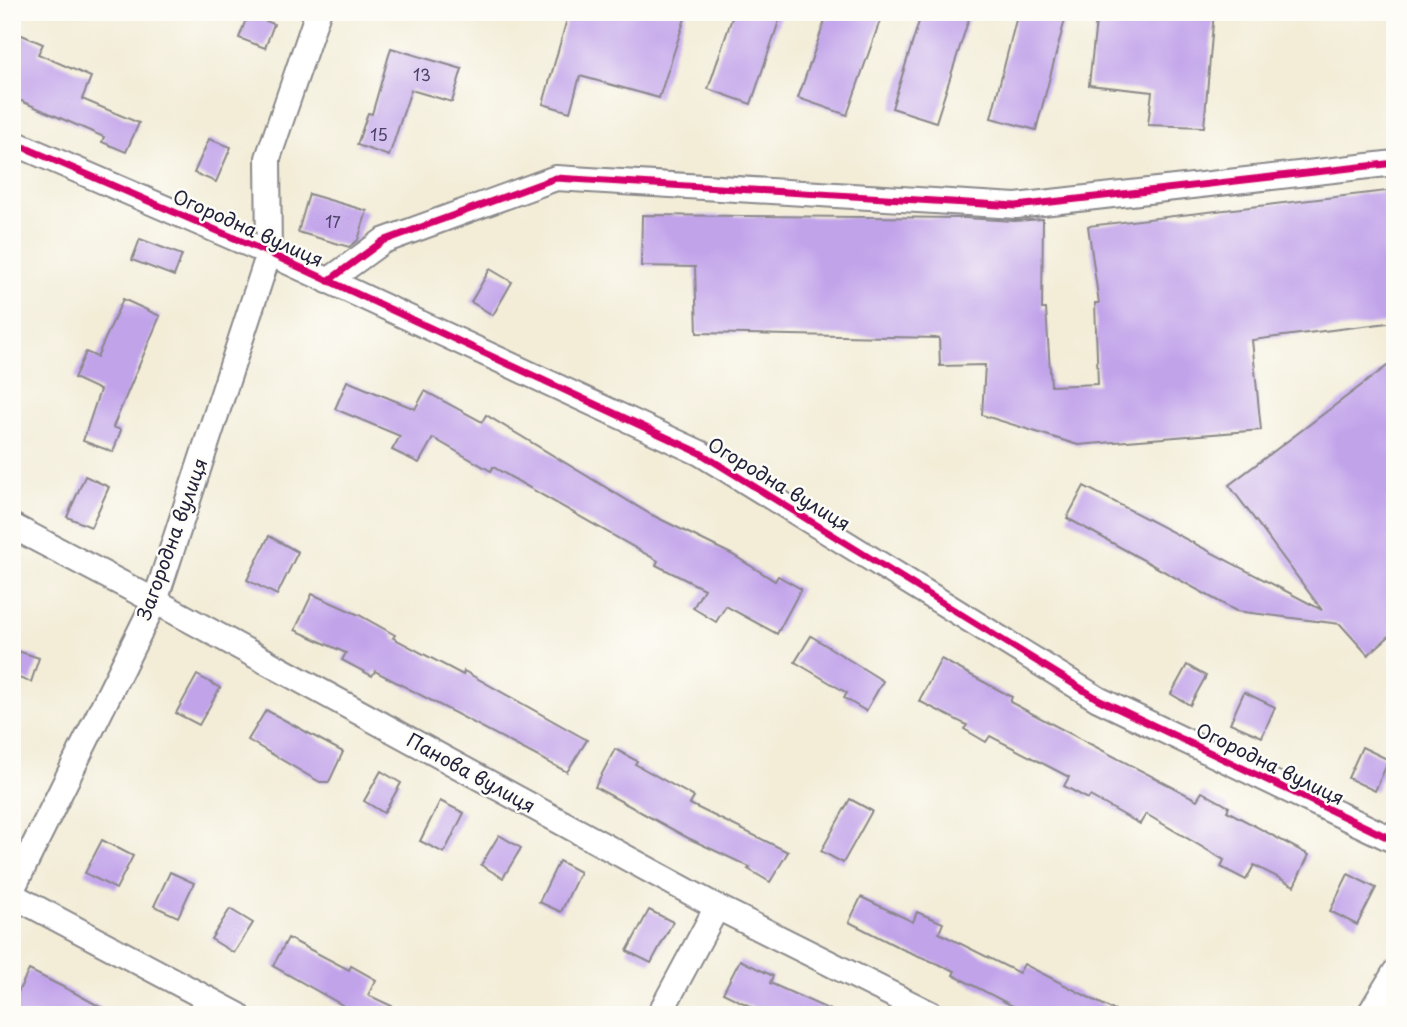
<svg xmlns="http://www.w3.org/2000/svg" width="1407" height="1027" viewBox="0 0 1407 1027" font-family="'Playpen Sans',sans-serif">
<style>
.building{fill:#c1a3ea}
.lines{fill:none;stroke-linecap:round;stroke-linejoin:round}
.minor-casing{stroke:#8a888a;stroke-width:28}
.minor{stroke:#fff;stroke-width:24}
.cycleway-casing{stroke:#fdfcf7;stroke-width:11}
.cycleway{stroke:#d6006c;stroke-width:7}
.labels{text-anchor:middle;stroke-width:5;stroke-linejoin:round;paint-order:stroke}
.number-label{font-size:16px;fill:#4a4267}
.street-label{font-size:19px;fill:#22223b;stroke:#fdfcf7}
</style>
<rect width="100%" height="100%" fill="#fdfcf7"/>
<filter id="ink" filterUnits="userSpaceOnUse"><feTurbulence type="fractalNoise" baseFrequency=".0143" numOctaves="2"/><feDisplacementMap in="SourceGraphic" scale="14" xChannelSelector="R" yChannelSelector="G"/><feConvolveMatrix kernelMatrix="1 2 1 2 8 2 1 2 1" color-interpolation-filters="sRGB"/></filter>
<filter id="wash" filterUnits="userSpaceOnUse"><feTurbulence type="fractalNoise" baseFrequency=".00686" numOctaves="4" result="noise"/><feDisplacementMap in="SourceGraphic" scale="28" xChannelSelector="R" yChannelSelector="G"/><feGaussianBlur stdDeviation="1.57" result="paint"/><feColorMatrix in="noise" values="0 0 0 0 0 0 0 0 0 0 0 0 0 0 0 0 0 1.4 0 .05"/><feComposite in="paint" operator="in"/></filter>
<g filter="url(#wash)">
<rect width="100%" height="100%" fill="#f3edd8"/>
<g id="blocks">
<g class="building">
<path d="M 569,12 L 687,12 L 659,98 L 580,76 L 570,112 L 543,104 Z"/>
<path d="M 734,12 L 782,12 L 751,104 L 708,89 Z"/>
<path d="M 828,12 L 883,12 L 847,115 L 798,98 Z"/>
<path d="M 922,12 L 971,12 L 936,122 L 892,108 Z"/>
<path d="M 1018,12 L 1067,12 L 1036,130 L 991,118 Z"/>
<path d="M 1097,12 L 1214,12 L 1204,127 L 1148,125 L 1152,92 L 1089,85 Z"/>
<path d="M 248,14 L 274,24 L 265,48 L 239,38 Z"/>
<path d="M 17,33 L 43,44 L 38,54 L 91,77 L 82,99 L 139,123 L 126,152 L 102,142 L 104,137 L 12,97 L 12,44 Z"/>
<path d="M 391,48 L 462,69 L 452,102 L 411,90 L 389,156 L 357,145 L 368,113 L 372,114 Z"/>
<path d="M 209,139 L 231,147 L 216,182 L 194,173 Z"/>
<path d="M 1395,190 L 1395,322 L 1252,340 L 1261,430 L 1078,445 L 982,415 L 985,365 L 940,366 L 939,338 L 697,333 L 695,267 L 641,266 L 642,215 L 965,218 L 1015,221 L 1043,219 L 1042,309 L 1046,309 L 1051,386 L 1098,384 L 1095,303 L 1099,303 L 1088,226 Z"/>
<path d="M 309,194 L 367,211 L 358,240 L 349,247 L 298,232 Z"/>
<path d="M 140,239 L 182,255 L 174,276 L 132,260 Z"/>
<path d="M 490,269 L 512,282 L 493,315 L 471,302 Z"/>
<path d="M 123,299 L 160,316 L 113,427 L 121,430 L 113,452 L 83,441 L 100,390 L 74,378 L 86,352 L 97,357 Z"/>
<path d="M 1395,360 L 1395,631 L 1368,655 L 1340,624 L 1236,611 L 1067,518 L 1084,486 L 1322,610 L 1229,485 Z"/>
<path d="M 347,381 L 415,409 L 425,391 L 482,422 L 486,415 L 650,514 L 733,555 L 775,581 L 778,576 L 801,589 L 777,634 L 726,606 L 716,622 L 693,608 L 704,589 L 656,565 L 658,561 L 493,467 L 491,471 L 433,438 L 419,463 L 392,450 L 400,436 L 335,409 Z"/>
<path d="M 85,476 L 109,487 L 91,527 L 67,517 Z"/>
<path d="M 269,536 L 298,552 L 277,595 L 247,580 Z"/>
<path d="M 312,594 L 359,615 L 395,635 L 393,638 L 463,675 L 464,671 L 587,740 L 567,772 L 375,671 L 372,676 L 342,660 L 346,653 L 295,630 Z"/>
<path d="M 811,636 L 883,681 L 866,711 L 844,698 L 847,693 L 795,662 Z"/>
<path d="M 12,649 L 39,658 L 31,682 L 12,676 Z"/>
<path d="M 941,659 L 1012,697 L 1010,702 L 1197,800 L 1202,792 L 1229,807 L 1227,811 L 1309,855 L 1294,886 L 1254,865 L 1246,880 L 1221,867 L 1224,860 L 1146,814 L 1140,824 L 1090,796 L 1088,799 L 1064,786 L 1069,777 L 990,736 L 986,742 L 964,729 L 967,725 L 919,701 Z"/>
<path d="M 1187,665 L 1206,676 L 1190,705 L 1171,694 Z"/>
<path d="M 197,675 L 220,688 L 199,725 L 176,713 Z"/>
<path d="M 1244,692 L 1275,707 L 1262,737 L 1230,723 Z"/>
<path d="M 266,710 L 343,752 L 329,782 L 320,782 L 311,777 L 248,740 Z"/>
<path d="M 1362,747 L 1389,760 L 1375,791 L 1348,778 Z"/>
<path d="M 615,749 L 637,761 L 635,764 L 694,797 L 690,804 L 788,852 L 770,882 L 748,869 L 750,867 L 688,838 L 595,787 Z"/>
<path d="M 381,771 L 401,783 L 384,813 L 364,801 Z"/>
<path d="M 850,799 L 872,811 L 843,863 L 821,851 Z"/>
<path d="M 440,801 L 464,813 L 444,853 L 420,841 Z"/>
<path d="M 499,835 L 521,848 L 503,878 L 481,865 Z"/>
<path d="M 102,840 L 133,856 L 116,889 L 85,873 Z"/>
<path d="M 559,861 L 580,872 L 561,912 L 539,902 Z"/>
<path d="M 170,872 L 194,883 L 178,917 L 154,906 Z"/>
<path d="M 1348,874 L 1376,888 L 1357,925 L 1330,911 Z"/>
<path d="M 861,897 L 913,922 L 917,912 L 943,923 L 939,933 L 1019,973 L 1024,964 L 1123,1015 L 1030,1015 L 953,975 L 955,971 L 902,949 L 849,922 Z"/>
<path d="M 230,909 L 253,923 L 234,953 L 211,939 Z"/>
<path d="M 649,910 L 673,922 L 651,963 L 627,951 Z"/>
<path d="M 288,938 L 349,970 L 351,966 L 376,980 L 368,995 L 411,1015 L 360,1015 L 273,966 Z"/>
<path d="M 740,960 L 773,976 L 770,983 L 841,1015 L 768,1015 L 723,993 Z"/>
<path d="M 29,970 L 75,993 L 115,1015 L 12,1015 L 12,1004 Z"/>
</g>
</g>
</g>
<g filter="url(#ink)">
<use href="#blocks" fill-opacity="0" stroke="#8a888a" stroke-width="2"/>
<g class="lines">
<defs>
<g id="minor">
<path d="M 12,142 L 269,253 L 700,453 L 1098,699 L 1395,841"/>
<path d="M 328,281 L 383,241 L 556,178 L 1016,206 L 1395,163"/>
<path d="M 12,526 L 155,601 L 717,907 L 933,1015"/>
<path d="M 12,890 L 155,601 L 269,253 L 268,158 L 318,12"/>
<path d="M 12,895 L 238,1015"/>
<path d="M 659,1015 L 717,907"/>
<path d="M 1369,1015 L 1395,972"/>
</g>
</defs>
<use href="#minor" class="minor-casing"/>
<use href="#minor" class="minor"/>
<defs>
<g id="cycleway">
<path d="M 12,142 L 269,253 L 700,453 L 1098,699 L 1395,841"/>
<path d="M 328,281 L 383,241 L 556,178 L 1016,206 L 1395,163"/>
</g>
</defs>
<use href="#cycleway" class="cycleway-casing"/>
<use href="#cycleway" class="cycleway"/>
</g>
</g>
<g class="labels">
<g class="number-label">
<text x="422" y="81">13</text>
<text x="379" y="141">15</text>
<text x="333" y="228">17</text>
</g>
<g class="street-label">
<text transform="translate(248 228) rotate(24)" y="7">Огородна вулиця</text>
<text transform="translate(779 484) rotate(31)" y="7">Огородна вулиця</text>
<text transform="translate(172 539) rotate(-70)" y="7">Загородна вулиця</text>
<text transform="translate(1270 764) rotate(26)" y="7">Огородна вулиця</text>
<text transform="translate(471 773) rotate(29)" y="7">Панова вулиця</text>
</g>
</g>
<rect width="1407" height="1027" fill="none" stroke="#fdfcf7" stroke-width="42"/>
</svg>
